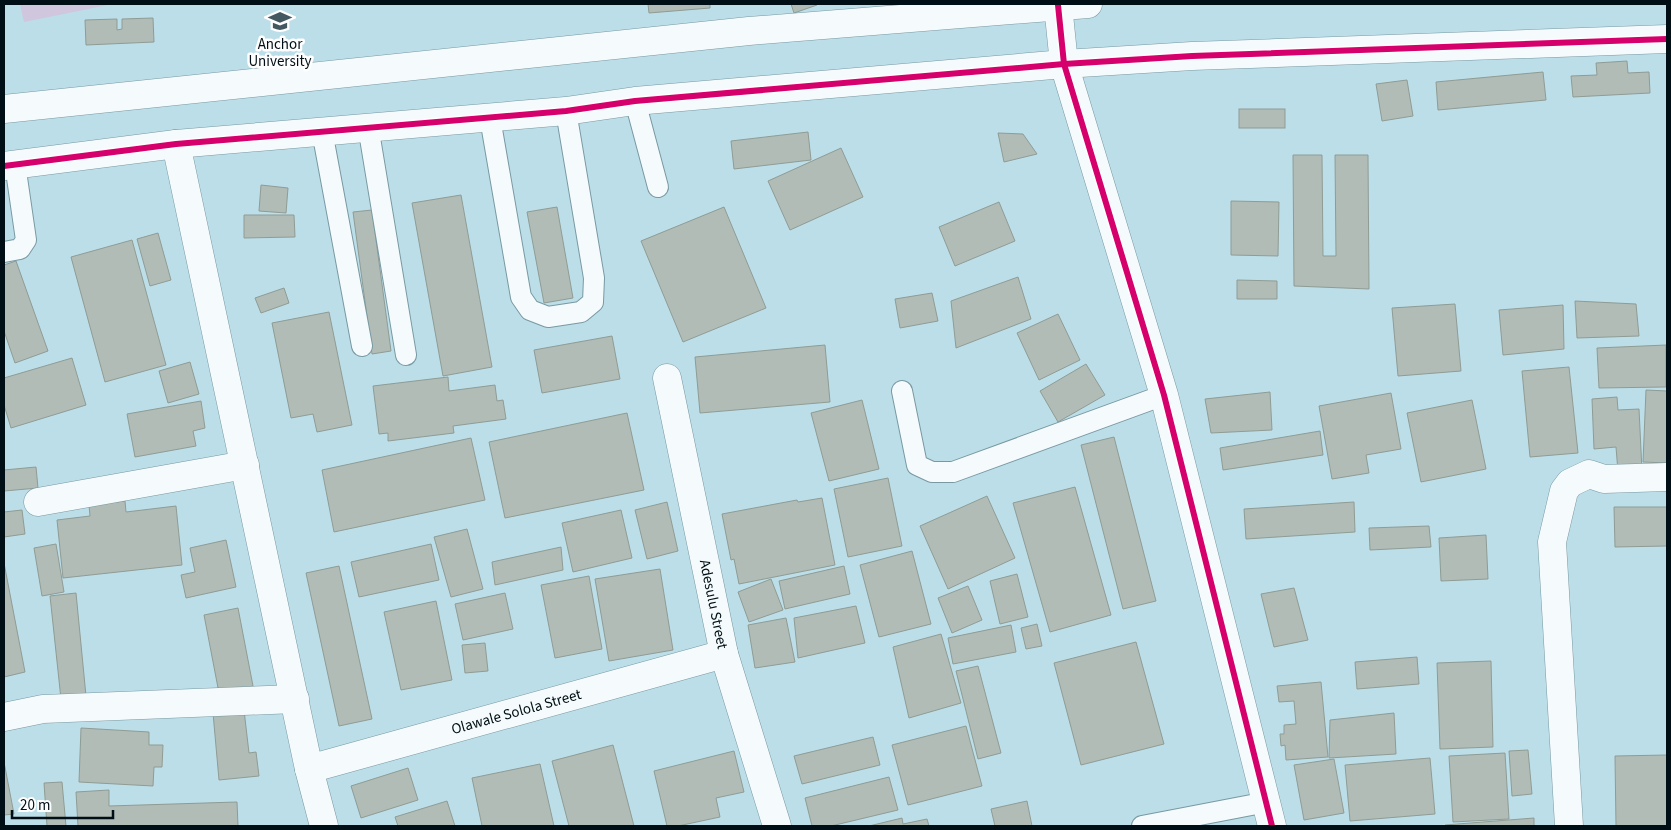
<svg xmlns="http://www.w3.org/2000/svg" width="1671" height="830" viewBox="0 0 1671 830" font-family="'Source Sans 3',sans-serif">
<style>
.green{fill:#d0c6dd}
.building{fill:#b0bcb5;stroke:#8f9c95}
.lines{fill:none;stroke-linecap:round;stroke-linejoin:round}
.lane-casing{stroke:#7899a2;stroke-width:22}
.street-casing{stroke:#7899a2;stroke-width:29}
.secondary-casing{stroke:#7899a2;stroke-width:29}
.lane{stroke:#f5fafc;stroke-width:20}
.street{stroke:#f5fafc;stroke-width:28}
.secondary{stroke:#f5fafc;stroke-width:28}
.cycleway-casing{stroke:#fefefe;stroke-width:9}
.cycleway{stroke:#d6006c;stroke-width:6}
.labels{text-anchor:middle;stroke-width:5;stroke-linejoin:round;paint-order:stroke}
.poi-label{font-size:15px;fill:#000f15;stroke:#fefefe}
.street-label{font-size:15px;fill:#000f15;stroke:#fefefe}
</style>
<rect width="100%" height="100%" fill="#bcdee9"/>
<path class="green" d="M 20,4 L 113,4 L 24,22 Z"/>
<g class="building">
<path d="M 648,4 L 710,4 L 710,8 L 649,13 Z"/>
<path d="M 791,4 L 817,4 L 817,5 L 794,13 Z"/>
<path d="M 153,18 L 154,42 L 86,45 L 85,20 L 117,19 L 117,30 L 122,29 L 122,19 Z"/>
<path d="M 1627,61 L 1628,73 L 1649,72 L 1650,93 L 1573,97 L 1571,76 L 1597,75 L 1596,63 Z"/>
<path d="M 1543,72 L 1546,100 L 1438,110 L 1436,82 Z"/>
<path d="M 1407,80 L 1413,116 L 1382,121 L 1376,84 Z"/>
<rect x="1239" y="109" width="46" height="19"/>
<path d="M 808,132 L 811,160 L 734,169 L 731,141 Z"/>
<path d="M 998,133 L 1023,134 L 1037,154 L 1004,162 Z"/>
<path d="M 841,148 L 863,197 L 790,230 L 768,181 Z"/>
<path d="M 1293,155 L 1322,155 L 1323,256 L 1336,256 L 1335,155 L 1368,155 L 1369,289 L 1294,286 Z"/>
<path d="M 261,185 L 288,188 L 286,213 L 259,211 Z"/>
<path d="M 461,195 L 492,367 L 443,376 L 412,203 Z"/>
<path d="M 1231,201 L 1279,202 L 1278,256 L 1231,255 Z"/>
<path d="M 999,202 L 1015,241 L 955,266 L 939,227 Z"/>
<path d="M 557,207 L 573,298 L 544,303 L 527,212 Z"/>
<path d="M 724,207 L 766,308 L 683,342 L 641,241 Z"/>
<path d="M 372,210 L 391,351 L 372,354 L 353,212 Z"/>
<path d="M 244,215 L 294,215 L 295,237 L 244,238 Z"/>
<path d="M 158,233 L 171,280 L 150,286 L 137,239 Z"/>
<path d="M 132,240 L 166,365 L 105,382 L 71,257 Z"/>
<path d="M 16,261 L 48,351 L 15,363 L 4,331 L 4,265 Z"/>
<path d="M 1018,277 L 1031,319 L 956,348 L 951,301 Z"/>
<path d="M 1237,280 L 1277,281 L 1277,299 L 1237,299 Z"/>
<path d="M 284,288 L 289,303 L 261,313 L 255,298 Z"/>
<path d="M 932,293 L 938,321 L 900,328 L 895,299 Z"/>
<path d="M 1575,301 L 1636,304 L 1639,336 L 1577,338 Z"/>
<path d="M 1455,304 L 1461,371 L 1398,376 L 1392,308 Z"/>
<path d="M 1563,305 L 1564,349 L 1503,355 L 1499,310 Z"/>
<path d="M 329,312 L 352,425 L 317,432 L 313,414 L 291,418 L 272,323 Z"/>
<path d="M 1058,314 L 1080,360 L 1039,380 L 1017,333 Z"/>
<path d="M 612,336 L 620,379 L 542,393 L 534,350 Z"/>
<path d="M 825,345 L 830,402 L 700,413 L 695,357 Z"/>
<path d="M 1666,345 L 1666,387 L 1599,388 L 1597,348 Z"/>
<path d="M 72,358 L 86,405 L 11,428 L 4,405 L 4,378 Z"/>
<path d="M 190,362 L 199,394 L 168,403 L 159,371 Z"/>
<path d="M 1086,364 L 1105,395 L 1058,422 L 1040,391 Z"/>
<path d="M 1569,367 L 1578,453 L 1530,457 L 1522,371 Z"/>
<path d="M 448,377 L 449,391 L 495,385 L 497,401 L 503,400 L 506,419 L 453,426 L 454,433 L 388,441 L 388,433 L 379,434 L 373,386 Z"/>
<path d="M 1646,390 L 1667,391 L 1667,463 L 1643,462 Z"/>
<path d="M 1270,392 L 1272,430 L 1211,433 L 1205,399 Z"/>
<path d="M 1391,393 L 1401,449 L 1366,455 L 1369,473 L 1332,479 L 1319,406 Z"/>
<path d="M 1617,397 L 1618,410 L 1639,409 L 1642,471 L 1618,472 L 1616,447 L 1594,449 L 1592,399 Z"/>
<path d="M 862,400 L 879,469 L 829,481 L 811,413 Z"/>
<path d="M 1472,400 L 1486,469 L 1421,482 L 1407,413 Z"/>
<path d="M 201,401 L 205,428 L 193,431 L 196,446 L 135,457 L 127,414 Z"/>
<path d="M 627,413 L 644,490 L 505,518 L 489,442 Z"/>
<path d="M 1320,431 L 1323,455 L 1223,470 L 1220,448 Z"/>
<path d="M 1114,437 L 1156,601 L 1123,609 L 1081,445 Z"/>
<path d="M 471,438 L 485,500 L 334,532 L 322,470 Z"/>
<path d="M 36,467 L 38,488 L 4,491 L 4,470 Z"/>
<path d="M 888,478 L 902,546 L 848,557 L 834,489 Z"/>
<path d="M 1075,487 L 1111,615 L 1050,632 L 1013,503 Z"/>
<path d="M 987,496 L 1015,558 L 948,589 L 920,526 Z"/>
<path d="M 822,498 L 835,565 L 739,584 L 734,559 L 731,560 L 722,514 L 797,500 L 798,502 Z"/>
<path d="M 125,501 L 126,512 L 176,506 L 182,565 L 63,578 L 57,520 L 90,516 L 89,505 Z"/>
<path d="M 667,502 L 678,551 L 647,559 L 635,510 Z"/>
<path d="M 1354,502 L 1355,532 L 1246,539 L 1244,509 Z"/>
<path d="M 1614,507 L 1667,507 L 1667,546 L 1615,547 Z"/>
<path d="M 22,510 L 25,534 L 4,537 L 4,512 Z"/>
<path d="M 621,510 L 632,558 L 573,572 L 562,523 Z"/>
<path d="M 1429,526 L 1431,547 L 1370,550 L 1369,528 Z"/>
<path d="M 467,529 L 483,589 L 451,597 L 434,537 Z"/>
<path d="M 1486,535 L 1488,579 L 1441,581 L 1439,538 Z"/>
<path d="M 226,540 L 236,587 L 186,598 L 181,575 L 195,572 L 190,548 Z"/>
<path d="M 56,544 L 64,592 L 42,596 L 34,548 Z"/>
<path d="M 431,544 L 439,580 L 359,597 L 351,562 Z"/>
<path d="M 561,547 L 563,570 L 495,585 L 492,562 Z"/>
<path d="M 912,551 L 931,624 L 879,637 L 860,565 Z"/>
<path d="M 4,563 L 25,672 L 4,677 Z"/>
<path d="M 339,566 L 372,719 L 339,726 L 306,573 Z"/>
<path d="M 844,566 L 850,594 L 785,609 L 779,581 Z"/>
<path d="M 660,569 L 673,650 L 609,661 L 595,579 Z"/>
<path d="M 1017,574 L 1028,617 L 1000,624 L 990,581 Z"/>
<path d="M 589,576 L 602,649 L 555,658 L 541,585 Z"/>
<path d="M 771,579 L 783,610 L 749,622 L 738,592 Z"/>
<path d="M 968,586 L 982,620 L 952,633 L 938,598 Z"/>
<path d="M 1294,588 L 1308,640 L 1274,647 L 1261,594 Z"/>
<path d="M 76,593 L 86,696 L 61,699 L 50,596 Z"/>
<path d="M 505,593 L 513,629 L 463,640 L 455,604 Z"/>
<path d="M 436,601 L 452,680 L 401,690 L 384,612 Z"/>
<path d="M 856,606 L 865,643 L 798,658 L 794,618 Z"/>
<path d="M 238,608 L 253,686 L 219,693 L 204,615 Z"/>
<path d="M 786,618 L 795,662 L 755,668 L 748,625 Z"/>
<path d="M 1037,624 L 1042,646 L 1026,649 L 1021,628 Z"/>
<path d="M 1011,625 L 1016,652 L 953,664 L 948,638 Z"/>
<path d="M 941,634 L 961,703 L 909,718 L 893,647 Z"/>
<path d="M 1136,642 L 1164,744 L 1081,765 L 1054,663 Z"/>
<path d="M 485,643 L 488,671 L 465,673 L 462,645 Z"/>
<path d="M 1417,657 L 1419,684 L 1357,689 L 1355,662 Z"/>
<path d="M 1491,661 L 1493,747 L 1440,749 L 1437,663 Z"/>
<path d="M 978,666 L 1001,753 L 978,759 L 956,671 Z"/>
<path d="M 1321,682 L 1328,757 L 1286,760 L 1285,745 L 1281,746 L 1280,734 L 1284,734 L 1284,725 L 1296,724 L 1294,701 L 1279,702 L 1277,686 Z"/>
<path d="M 244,710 L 249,753 L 256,752 L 259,776 L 219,780 L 213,713 Z"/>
<path d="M 1394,713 L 1396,754 L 1329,758 L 1330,720 Z"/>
<path d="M 966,726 L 982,786 L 908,805 L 892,745 Z"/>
<path d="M 81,728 L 149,732 L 149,745 L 163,745 L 162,767 L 154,767 L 153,786 L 79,782 Z"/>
<path d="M 873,737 L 880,765 L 802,784 L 794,756 Z"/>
<path d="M 613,745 L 634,826 L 569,826 L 552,761 Z"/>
<path d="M 1528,750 L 1532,794 L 1512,796 L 1509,751 Z"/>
<path d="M 734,751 L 744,792 L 716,798 L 720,817 L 678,826 L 667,826 L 654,771 Z"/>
<path d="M 1505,753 L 1509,819 L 1453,822 L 1449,756 Z"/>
<path d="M 1667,755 L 1667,826 L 1616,826 L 1615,756 Z"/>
<path d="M 1430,758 L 1435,814 L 1350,821 L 1345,765 Z"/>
<path d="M 1334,759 L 1344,813 L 1304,820 L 1294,765 Z"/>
<path d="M 4,762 L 14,814 L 4,815 Z"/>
<path d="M 540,764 L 554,826 L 482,826 L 472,778 Z"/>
<path d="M 408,768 L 418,800 L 361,818 L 351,786 Z"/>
<path d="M 889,777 L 898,810 L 831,826 L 812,826 L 805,798 Z"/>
<path d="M 62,782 L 66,826 L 47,826 L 44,783 Z"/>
<path d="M 109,790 L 109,806 L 237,802 L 238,826 L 78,826 L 76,792 Z"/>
<path d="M 447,801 L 455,826 L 398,826 L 395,817 Z"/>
<path d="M 1027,801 L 1032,826 L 995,826 L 991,809 Z"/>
<path d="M 902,818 L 903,824 L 927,819 L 929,826 L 869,826 Z"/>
<path d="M 1534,818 L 1534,826 L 1445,826 L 1445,825 Z"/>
</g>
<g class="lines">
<defs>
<g id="lane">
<path d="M 635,101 L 658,187"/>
<path d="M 490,118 L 521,297 L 530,310 L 548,317 L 581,312 L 593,302 L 594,278 L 566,111"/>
<path d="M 368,126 L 406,355"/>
<path d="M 322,131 L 362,346"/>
<path d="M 4,252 L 20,249 L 26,240 L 15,164"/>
<path d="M 902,391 L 917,465 L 932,472 L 953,472 L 1164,395"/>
<path d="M 1142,826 L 1267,802"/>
</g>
<g id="street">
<path d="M 1058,5 L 1064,64 L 1164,395 L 1272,826"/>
<path d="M 176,144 L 309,769 L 324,826"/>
<path id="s1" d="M 667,378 L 724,654 L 777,826"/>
<path d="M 38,502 L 245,465"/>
<path d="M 4,717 L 43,709 L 295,699"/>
<path id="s2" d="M 309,769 L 724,654"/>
<path d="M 1569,826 L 1552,542 L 1564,491 L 1570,483 L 1589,474 L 1604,479 L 1667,477"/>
</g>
<g id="secondary">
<path d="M 4,109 L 749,31 L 1088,4"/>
<path d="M 4,166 L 176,144 L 566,111 L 635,101 L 1064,64 L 1192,56 L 1667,39"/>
</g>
</defs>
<use href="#lane" class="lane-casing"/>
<use href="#street" class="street-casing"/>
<use href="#secondary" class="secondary-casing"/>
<use href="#lane" class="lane"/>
<use href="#street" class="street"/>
<use href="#secondary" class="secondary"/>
<defs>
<g id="cycleway">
<path d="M 1058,5 L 1064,64 L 1164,395 L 1272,826"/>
<path d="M 4,166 L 176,144 L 566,111 L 635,101 L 1064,64 L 1192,56 L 1667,39"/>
</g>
</defs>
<use href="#cycleway" class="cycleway-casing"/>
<use href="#cycleway" class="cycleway"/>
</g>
<defs>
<symbol id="university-bare" viewBox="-9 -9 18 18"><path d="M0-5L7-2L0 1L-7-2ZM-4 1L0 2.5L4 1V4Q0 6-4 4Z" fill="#42575f" stroke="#fefefe" stroke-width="2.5" paint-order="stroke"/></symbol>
</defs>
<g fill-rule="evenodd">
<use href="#university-bare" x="264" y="5" width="32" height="32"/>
</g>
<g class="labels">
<g class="poi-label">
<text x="280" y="49">Anchor<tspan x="280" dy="17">University</tspan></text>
</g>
<g class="street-label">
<text dy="5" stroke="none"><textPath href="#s1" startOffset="231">Adesulu Street</textPath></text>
<text dy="5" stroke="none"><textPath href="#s2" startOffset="215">Olawale Solola Street</textPath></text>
</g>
</g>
<rect width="1671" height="830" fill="none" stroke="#000f15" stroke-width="10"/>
<path d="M12 810v8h101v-8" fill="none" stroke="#000f15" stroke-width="2.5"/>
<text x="20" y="810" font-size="15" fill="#000f15" stroke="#fefefe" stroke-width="4" paint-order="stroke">20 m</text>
</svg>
